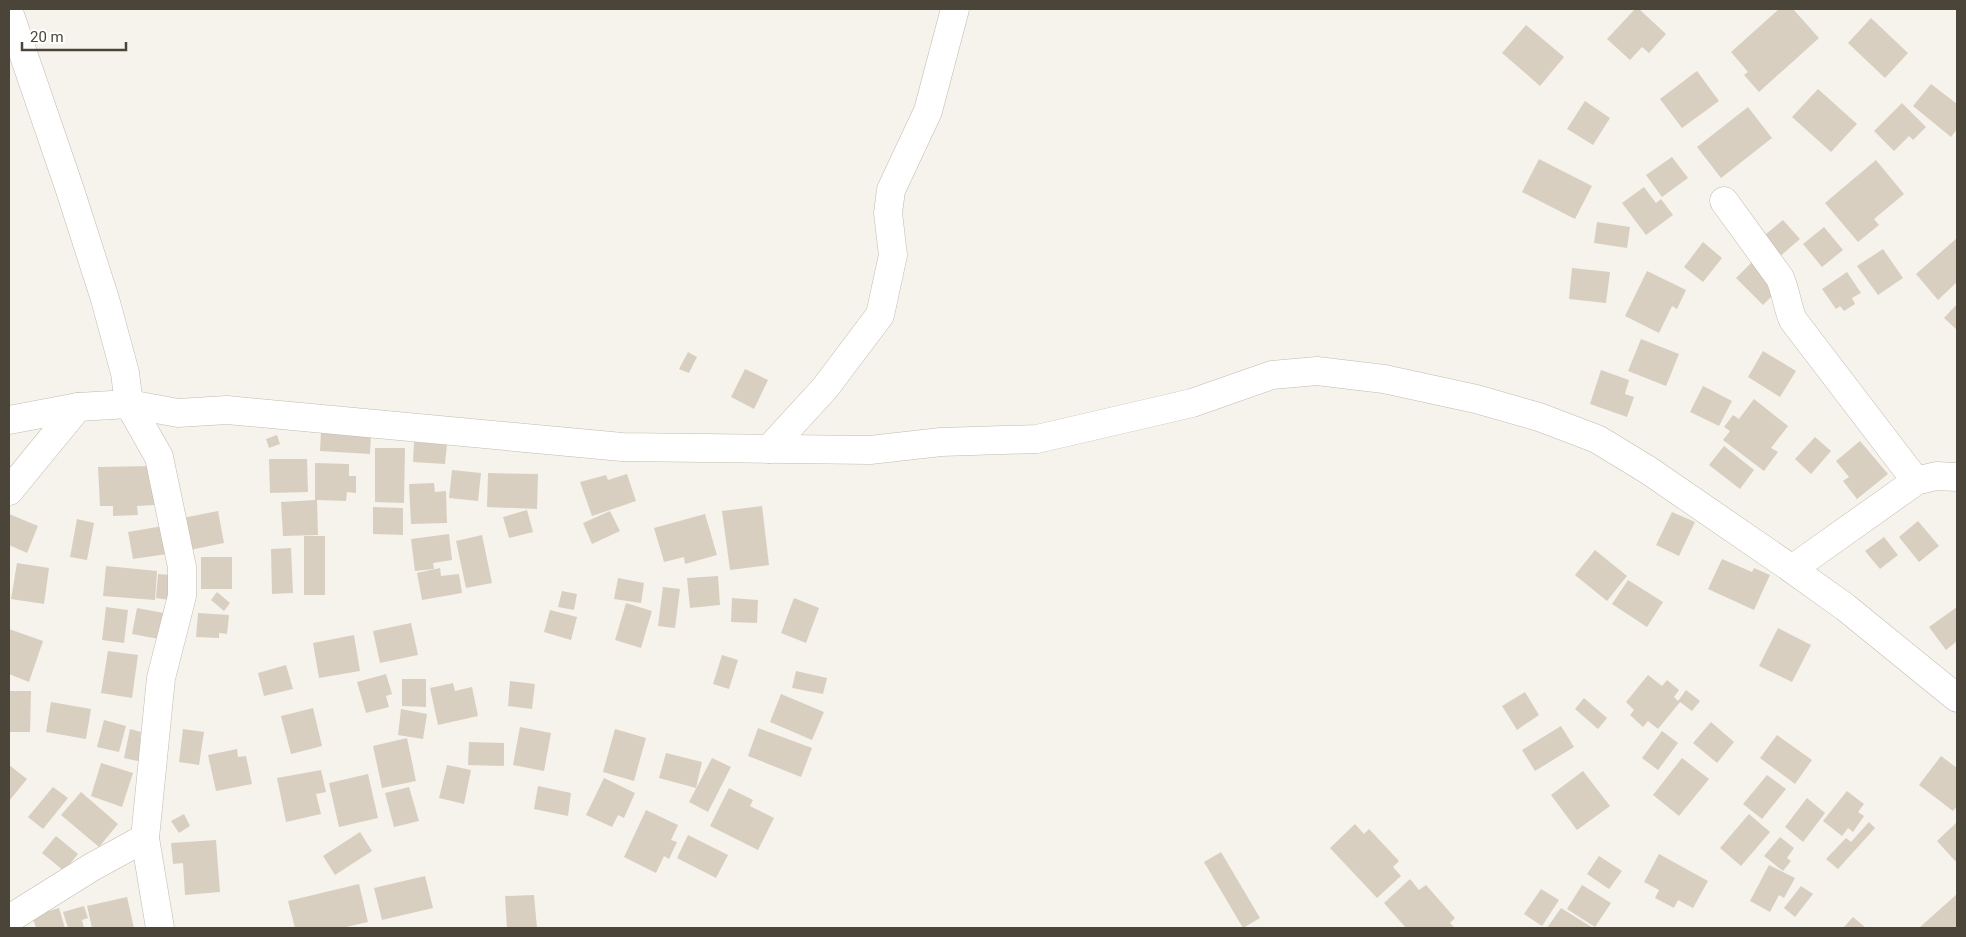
<svg xmlns="http://www.w3.org/2000/svg" width="1966" height="937" viewBox="0 0 1966 937" font-family="Roboto,sans-serif">
<style>
.building{fill:#d8cfc1}
.lines{fill:none;stroke-linecap:round;stroke-linejoin:round}
.minor-casing{stroke:#c2bbae;stroke-width:29}
.minor{stroke:#fff;stroke-width:28}
</style>
<rect width="100%" height="100%" fill="#f6f3ec"/>
<g class="building">
<path d="M 1635,9 L 1639,9 L 1666,34 L 1649,53 L 1642,47 L 1630,60 L 1607,39 Z"/>
<path d="M 1779,9 L 1793,9 L 1819,38 L 1759,92 L 1744,75 L 1748,72 L 1731,52 Z"/>
<path d="M 1871,18 L 1908,53 L 1885,78 L 1848,43 Z"/>
<path d="M 1526,25 L 1564,57 L 1540,86 L 1502,53 Z"/>
<path d="M 1697,71 L 1719,101 L 1682,128 L 1660,99 Z"/>
<path d="M 1931,84 L 1957,104 L 1957,129 L 1951,137 L 1913,106 Z"/>
<path d="M 1818,89 L 1857,124 L 1831,152 L 1792,117 Z"/>
<path d="M 1585,101 L 1610,118 L 1593,145 L 1567,129 Z"/>
<path d="M 1902,103 L 1926,127 L 1913,140 L 1909,136 L 1894,151 L 1874,131 Z"/>
<path d="M 1748,107 L 1772,138 L 1721,178 L 1697,147 Z"/>
<path d="M 1672,157 L 1688,178 L 1662,197 L 1646,175 Z"/>
<path d="M 1539,159 L 1592,186 L 1575,219 L 1522,192 Z"/>
<path d="M 1876,160 L 1904,194 L 1874,219 L 1879,225 L 1858,242 L 1825,203 Z"/>
<path d="M 1644,187 L 1656,203 L 1661,199 L 1673,215 L 1646,235 L 1622,203 Z"/>
<path d="M 1783,220 L 1800,239 L 1778,258 L 1761,238 Z"/>
<path d="M 1597,222 L 1630,227 L 1627,248 L 1594,243 Z"/>
<path d="M 1824,227 L 1843,250 L 1822,267 L 1803,244 Z"/>
<path d="M 1957,238 L 1957,282 L 1938,300 L 1916,274 Z"/>
<path d="M 1703,242 L 1722,258 L 1703,282 L 1684,267 Z"/>
<path d="M 1883,249 L 1903,278 L 1878,295 L 1857,266 Z"/>
<path d="M 1753,261 L 1780,288 L 1763,305 L 1736,278 Z"/>
<path d="M 1572,268 L 1610,272 L 1606,303 L 1569,299 Z"/>
<path d="M 1647,271 L 1686,290 L 1677,309 L 1672,306 L 1659,333 L 1625,316 Z"/>
<path d="M 1847,272 L 1861,293 L 1852,298 L 1855,304 L 1844,311 L 1840,306 L 1836,309 L 1822,289 Z"/>
<path d="M 1957,304 L 1957,330 L 1944,318 Z"/>
<path d="M 1641,339 L 1679,354 L 1666,386 L 1628,371 Z"/>
<path d="M 1763,351 L 1796,371 L 1780,397 L 1748,377 Z"/>
<path d="M 688,352 L 697,357 L 689,373 L 679,369 Z"/>
<path d="M 745,369 L 768,380 L 754,409 L 731,397 Z"/>
<path d="M 1601,370 L 1629,380 L 1625,394 L 1634,397 L 1627,417 L 1590,404 Z"/>
<path d="M 1703,386 L 1732,401 L 1719,426 L 1690,412 Z"/>
<path d="M 1754,399 L 1788,426 L 1771,448 L 1778,452 L 1764,471 L 1723,440 L 1730,431 L 1724,427 L 1733,415 L 1739,419 Z"/>
<path d="M 321,432 L 371,435 L 370,454 L 320,451 Z"/>
<path d="M 277,435 L 280,444 L 269,448 L 266,439 Z"/>
<path d="M 1815,437 L 1831,451 L 1811,474 L 1795,459 Z"/>
<path d="M 1860,441 L 1888,474 L 1857,499 L 1843,481 L 1849,477 L 1836,461 Z"/>
<path d="M 414,442 L 447,444 L 445,464 L 413,462 Z"/>
<path d="M 1724,446 L 1754,470 L 1740,489 L 1709,465 Z"/>
<path d="M 375,448 L 405,448 L 404,503 L 375,502 Z"/>
<path d="M 269,459 L 307,459 L 308,492 L 270,493 Z"/>
<path d="M 315,463 L 349,464 L 349,476 L 356,476 L 356,493 L 347,492 L 346,501 L 317,500 L 318,535 L 283,536 L 281,502 L 315,500 Z"/>
<path d="M 153,466 L 154,505 L 137,506 L 138,515 L 113,516 L 113,506 L 100,506 L 98,467 Z"/>
<path d="M 452,470 L 481,473 L 478,501 L 449,498 Z"/>
<path d="M 488,473 L 538,474 L 537,509 L 487,507 Z"/>
<path d="M 627,474 L 636,501 L 592,516 L 580,482 L 606,475 L 608,480 Z"/>
<path d="M 434,483 L 435,492 L 446,491 L 447,523 L 411,524 L 409,484 Z"/>
<path d="M 762,506 L 769,565 L 730,570 L 722,511 Z"/>
<path d="M 373,507 L 403,508 L 403,535 L 373,534 Z"/>
<path d="M 527,510 L 533,532 L 509,538 L 503,517 Z"/>
<path d="M 218,511 L 224,543 L 185,551 L 178,519 Z"/>
<path d="M 610,511 L 620,531 L 592,544 L 583,523 Z"/>
<path d="M 1672,512 L 1695,522 L 1679,556 L 1656,545 Z"/>
<path d="M 9,514 L 38,526 L 27,553 L 9,545 Z"/>
<path d="M 705,514 L 717,555 L 685,564 L 684,557 L 664,562 L 654,528 Z"/>
<path d="M 77,519 L 94,523 L 87,560 L 70,557 Z"/>
<path d="M 1918,521 L 1939,546 L 1919,562 L 1899,537 Z"/>
<path d="M 163,526 L 167,554 L 133,559 L 128,532 Z"/>
<path d="M 449,534 L 452,560 L 433,563 L 434,569 L 415,571 L 411,539 Z"/>
<path d="M 482,535 L 492,583 L 466,588 L 456,541 Z"/>
<rect x="304" y="536" width="21" height="59"/>
<path d="M 1884,537 L 1898,555 L 1880,569 L 1865,551 Z"/>
<path d="M 291,548 L 293,593 L 272,594 L 271,549 Z"/>
<path d="M 1595,550 L 1627,576 L 1607,601 L 1575,575 Z"/>
<rect x="201" y="557" width="31" height="32"/>
<path d="M 1722,559 L 1752,572 L 1754,568 L 1770,575 L 1754,610 L 1708,589 Z"/>
<path d="M 17,563 L 49,568 L 44,604 L 11,599 Z"/>
<path d="M 106,566 L 157,571 L 155,600 L 103,596 Z"/>
<path d="M 440,568 L 441,576 L 459,574 L 462,593 L 422,600 L 417,573 Z"/>
<path d="M 158,574 L 171,575 L 169,600 L 156,598 Z"/>
<path d="M 718,576 L 720,605 L 690,608 L 687,578 Z"/>
<path d="M 618,578 L 644,583 L 641,603 L 614,599 Z"/>
<path d="M 1628,580 L 1663,602 L 1647,627 L 1612,604 Z"/>
<path d="M 663,587 L 680,589 L 675,628 L 658,626 Z"/>
<path d="M 562,591 L 577,594 L 574,610 L 558,607 Z"/>
<path d="M 217,592 L 230,603 L 224,611 L 211,600 Z"/>
<path d="M 732,598 L 758,600 L 757,623 L 731,622 Z"/>
<path d="M 794,598 L 819,608 L 806,643 L 781,633 Z"/>
<path d="M 626,603 L 652,611 L 641,648 L 615,640 Z"/>
<path d="M 106,607 L 128,610 L 124,643 L 102,640 Z"/>
<path d="M 1957,607 L 1957,641 L 1946,650 L 1929,627 Z"/>
<path d="M 137,608 L 169,614 L 164,640 L 132,634 Z"/>
<path d="M 550,610 L 577,617 L 571,640 L 544,632 Z"/>
<path d="M 198,613 L 229,615 L 227,634 L 219,633 L 219,638 L 196,637 Z"/>
<path d="M 411,623 L 418,655 L 380,663 L 373,631 Z"/>
<path d="M 1778,628 L 1811,645 L 1792,682 L 1759,666 Z"/>
<path d="M 9,629 L 43,641 L 29,682 L 9,674 Z"/>
<path d="M 354,635 L 360,671 L 319,678 L 313,643 Z"/>
<path d="M 108,651 L 138,655 L 132,698 L 101,693 Z"/>
<path d="M 722,655 L 738,660 L 729,689 L 713,684 Z"/>
<path d="M 286,665 L 293,689 L 264,696 L 258,673 Z"/>
<path d="M 796,671 L 827,678 L 823,694 L 792,688 Z"/>
<path d="M 386,674 L 392,694 L 386,696 L 389,707 L 366,713 L 357,682 Z"/>
<path d="M 1648,675 L 1662,686 L 1667,680 L 1679,690 L 1674,697 L 1678,701 L 1686,690 L 1700,701 L 1692,711 L 1680,702 L 1658,729 L 1648,721 L 1643,727 L 1630,715 L 1634,710 L 1626,702 Z"/>
<path d="M 402,679 L 426,679 L 426,707 L 402,706 Z"/>
<path d="M 510,681 L 535,684 L 532,709 L 508,706 Z"/>
<path d="M 453,683 L 455,691 L 472,687 L 478,716 L 438,725 L 430,688 Z"/>
<path d="M 9,691 L 31,691 L 30,732 L 9,732 Z"/>
<path d="M 1525,692 L 1539,715 L 1517,730 L 1502,706 Z"/>
<path d="M 781,694 L 824,712 L 812,740 L 770,722 Z"/>
<path d="M 1584,698 L 1607,718 L 1598,729 L 1575,709 Z"/>
<path d="M 51,702 L 91,709 L 86,739 L 46,732 Z"/>
<path d="M 313,708 L 322,746 L 291,754 L 281,716 Z"/>
<path d="M 401,709 L 427,714 L 423,739 L 398,735 Z"/>
<path d="M 104,720 L 126,726 L 119,752 L 97,747 Z"/>
<path d="M 1711,722 L 1734,742 L 1717,763 L 1693,743 Z"/>
<path d="M 1561,726 L 1574,747 L 1535,771 L 1522,750 Z"/>
<path d="M 520,727 L 551,733 L 544,771 L 513,765 Z"/>
<path d="M 758,728 L 812,748 L 801,777 L 748,756 Z"/>
<path d="M 130,729 L 141,732 L 140,739 L 146,741 L 142,762 L 124,758 Z"/>
<path d="M 183,729 L 204,732 L 199,765 L 179,762 Z"/>
<path d="M 615,729 L 646,738 L 634,781 L 603,772 Z"/>
<path d="M 1662,731 L 1678,743 L 1658,770 L 1642,758 Z"/>
<path d="M 1777,735 L 1812,760 L 1795,784 L 1760,758 Z"/>
<path d="M 407,738 L 416,781 L 382,788 L 373,746 Z"/>
<path d="M 469,742 L 504,743 L 504,766 L 468,765 Z"/>
<path d="M 237,749 L 238,757 L 246,756 L 252,784 L 216,791 L 208,755 Z"/>
<path d="M 666,753 L 702,762 L 696,788 L 659,778 Z"/>
<path d="M 1941,756 L 1957,768 L 1957,806 L 1953,811 L 1919,785 Z"/>
<path d="M 712,758 L 731,767 L 708,812 L 689,802 Z"/>
<path d="M 1682,758 L 1709,779 L 1679,816 L 1653,795 Z"/>
<path d="M 101,763 L 133,773 L 122,807 L 91,796 Z"/>
<path d="M 9,765 L 27,779 L 9,801 Z"/>
<path d="M 447,765 L 471,770 L 464,804 L 439,798 Z"/>
<path d="M 321,770 L 326,792 L 316,794 L 321,814 L 286,822 L 277,778 Z"/>
<path d="M 1583,771 L 1610,806 L 1577,830 L 1551,795 Z"/>
<path d="M 368,774 L 378,818 L 339,827 L 329,783 Z"/>
<path d="M 1767,775 L 1786,789 L 1762,819 L 1743,804 Z"/>
<path d="M 604,778 L 635,793 L 624,818 L 618,815 L 612,827 L 586,815 Z"/>
<path d="M 538,786 L 571,793 L 568,816 L 534,809 Z"/>
<path d="M 53,787 L 68,798 L 43,829 L 28,817 Z"/>
<path d="M 409,787 L 419,821 L 394,827 L 385,793 Z"/>
<path d="M 729,788 L 753,800 L 750,806 L 774,818 L 758,850 L 710,826 Z"/>
<path d="M 1847,791 L 1864,804 L 1858,812 L 1864,816 L 1853,832 L 1848,828 L 1842,836 L 1823,821 Z"/>
<path d="M 81,792 L 118,824 L 99,847 L 61,815 Z"/>
<path d="M 1807,798 L 1825,813 L 1803,842 L 1785,827 Z"/>
<path d="M 646,810 L 678,825 L 671,840 L 677,842 L 669,859 L 664,856 L 656,873 L 624,857 Z"/>
<path d="M 184,814 L 190,826 L 179,833 L 171,821 Z"/>
<path d="M 1749,814 L 1770,832 L 1741,866 L 1720,848 Z"/>
<path d="M 1869,822 L 1875,828 L 1838,869 L 1826,859 L 1846,838 L 1851,842 Z"/>
<path d="M 1957,822 L 1957,863 L 1937,841 Z"/>
<path d="M 1355,824 L 1364,834 L 1369,829 L 1399,861 L 1393,867 L 1401,876 L 1377,898 L 1330,848 Z"/>
<path d="M 360,832 L 372,851 L 335,875 L 323,856 Z"/>
<path d="M 688,835 L 728,855 L 716,878 L 677,858 Z"/>
<path d="M 56,836 L 78,854 L 64,871 L 42,853 Z"/>
<path d="M 1780,837 L 1794,848 L 1787,858 L 1791,861 L 1783,871 L 1764,856 Z"/>
<path d="M 216,840 L 220,892 L 185,895 L 183,863 L 173,864 L 171,843 Z"/>
<path d="M 1221,852 L 1260,918 L 1243,928 L 1204,862 Z"/>
<path d="M 1659,854 L 1708,881 L 1693,908 L 1678,900 L 1674,908 L 1655,898 L 1659,890 L 1644,882 Z"/>
<path d="M 1599,856 L 1622,871 L 1609,889 L 1587,874 Z"/>
<path d="M 1769,865 L 1795,878 L 1784,898 L 1779,895 L 1770,912 L 1750,901 Z"/>
<path d="M 425,876 L 433,908 L 382,920 L 374,888 Z"/>
<path d="M 1410,879 L 1419,890 L 1426,885 L 1455,918 L 1450,923 L 1455,928 L 1406,928 L 1384,903 Z"/>
<path d="M 359,884 L 368,922 L 342,928 L 295,928 L 288,901 Z"/>
<path d="M 1582,885 L 1611,903 L 1595,927 L 1567,909 Z"/>
<path d="M 1801,886 L 1813,894 L 1795,917 L 1784,908 Z"/>
<path d="M 1541,889 L 1559,900 L 1542,926 L 1524,914 Z"/>
<path d="M 1957,894 L 1957,928 L 1919,928 Z"/>
<path d="M 534,895 L 537,928 L 507,928 L 505,896 Z"/>
<path d="M 127,897 L 134,928 L 92,928 L 87,906 Z"/>
<path d="M 84,906 L 88,918 L 82,920 L 84,928 L 68,928 L 63,912 Z"/>
<path d="M 59,908 L 65,928 L 36,928 L 32,916 Z"/>
<path d="M 1561,908 L 1593,928 L 1547,928 Z"/>
<path d="M 1853,917 L 1866,928 L 1843,928 Z"/>
</g>
<g class="lines">
<defs>
<g id="minor">
<path d="M 9,12 L 70,190 L 105,299 L 125,373 L 129,404 L 159,457 L 182,567 L 182,596 L 161,678 L 145,838 L 160,928"/>
<path d="M 1724,201 L 1780,278 C 1786,292 1787,306 1793,320 L 1916,481"/>
<path d="M 9,420 L 78,407 L 129,404 L 178,413 L 227,410 L 622,447 L 870,450 L 941,442 L 1037,439 L 1192,403 L 1272,375 L 1317,371 L 1384,379 L 1476,399 L 1539,417 L 1597,439 L 1648,470 L 1792,569 L 1845,607 L 1957,698"/>
<path d="M 769,449 L 825,388 L 880,315 L 893,255 L 888,213 L 891,190 L 928,111 L 955,9"/>
<path d="M 9,491 L 78,407"/>
<path d="M 1792,569 L 1916,481 L 1936,476 L 1957,477"/>
<path d="M 9,919 L 92,867 L 145,838"/>
</g>
</defs>
<use href="#minor" class="minor-casing"/>
<use href="#minor" class="minor"/>
</g>
<rect width="1966" height="937" fill="none" stroke="#4b4439" stroke-width="20"/>
<path d="M22 42v8h104v-8" fill="none" stroke="#4b4439" stroke-width="2.5"/>
<text x="30" y="42" font-size="15" fill="#4b4439" stroke="#ffffff" stroke-width="4" paint-order="stroke">20 m</text>
</svg>
